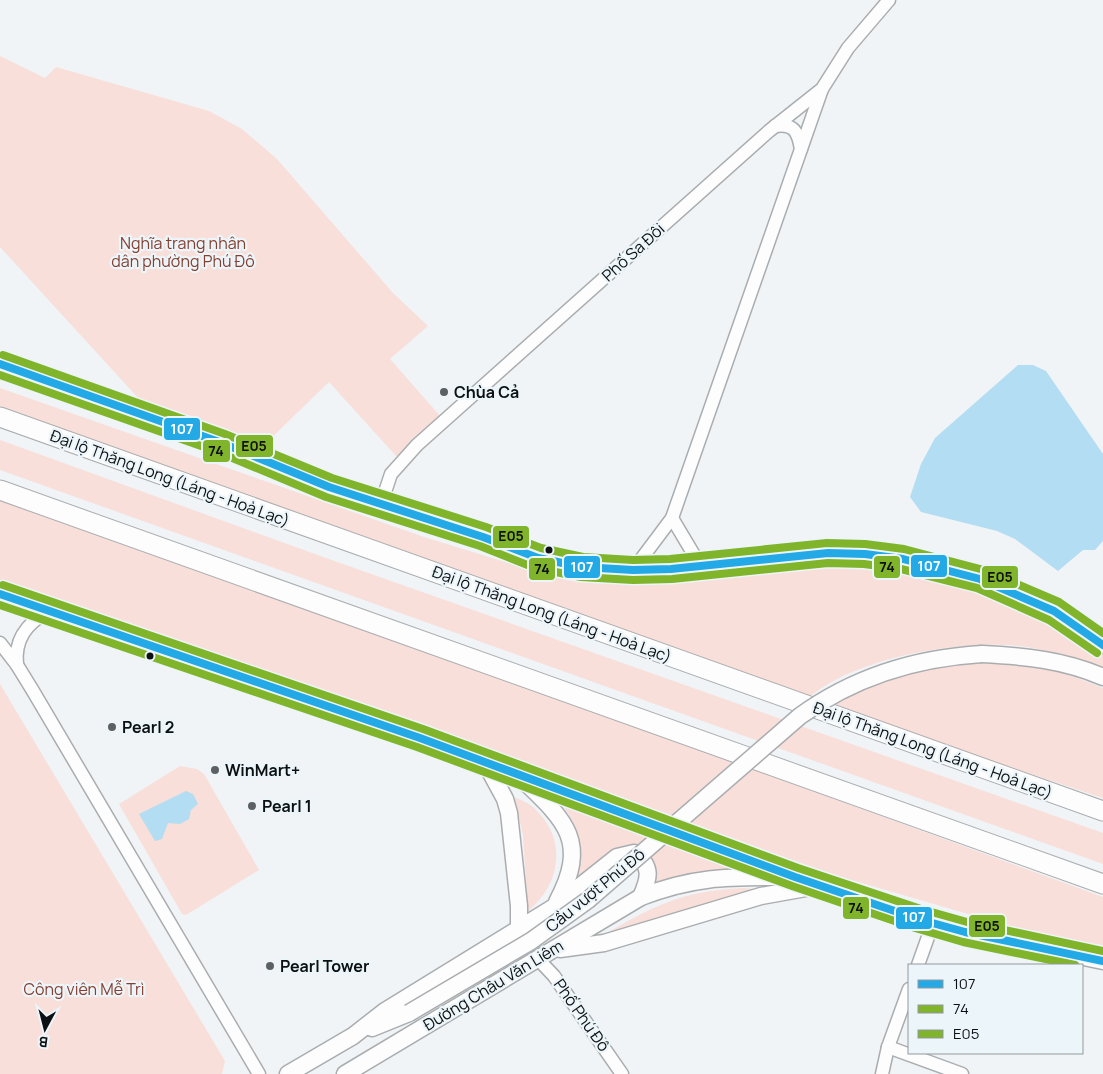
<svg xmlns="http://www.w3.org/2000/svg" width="1103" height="1074" viewBox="0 0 1103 1074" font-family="Manrope,sans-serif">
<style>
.green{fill:#f8dfd9}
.water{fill:#b3ddf2}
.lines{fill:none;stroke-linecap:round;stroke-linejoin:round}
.minor-casing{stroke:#aaadaf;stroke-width:15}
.major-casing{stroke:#aaadaf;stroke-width:19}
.highway-casing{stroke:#aaadaf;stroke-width:21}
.minor{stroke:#fdfdfe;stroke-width:12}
.major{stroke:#fdfdfe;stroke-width:16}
.highway{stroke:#fdfdfe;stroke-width:19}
.major-bridge-casing{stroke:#aaadaf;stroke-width:19;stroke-linecap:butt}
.major-bridge{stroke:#fdfdfe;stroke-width:16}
.bus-1-casing{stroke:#ecf5fa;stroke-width:11}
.bus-2-casing{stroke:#ecf5fa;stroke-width:11}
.bus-3-casing{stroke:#ecf5fa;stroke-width:11}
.bus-1{stroke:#24a9e7;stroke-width:8}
.bus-2{stroke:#7fb42b;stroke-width:8}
.bus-3{stroke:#7fb42b;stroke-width:8}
.poi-dot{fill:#5c6062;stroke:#ecf5fa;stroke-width:2}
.bus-dot{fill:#0d1012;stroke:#ecf5fa;stroke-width:2}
.labels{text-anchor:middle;stroke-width:4.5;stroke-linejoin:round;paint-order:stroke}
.park-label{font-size:16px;fill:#863f2f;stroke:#ecf5fa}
.street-label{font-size:16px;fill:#0d1012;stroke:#ecf5fa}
.poi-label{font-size:16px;font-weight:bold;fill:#0d1012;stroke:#ecf5fa;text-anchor:start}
.line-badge{stroke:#ecf5fa;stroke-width:2}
.badge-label{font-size:14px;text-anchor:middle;font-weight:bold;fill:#fff}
.pale-badge-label{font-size:14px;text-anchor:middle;font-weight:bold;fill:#111}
</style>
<rect width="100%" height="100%" fill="#f0f4f6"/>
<g class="green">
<path d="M 0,56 L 45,78 L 56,67 L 209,111 L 242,129 L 277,159 L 393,293 L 428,326 L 390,359 L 441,417 L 397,457 L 329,382 L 264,445 L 140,400 L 0,247 Z"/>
<path d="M 0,388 L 424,537 L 541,573 L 606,583 L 647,585 L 691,582 L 798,563 L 851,561 L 905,567 L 940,574 L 1008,597 L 1061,624 L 1103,651 L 1103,670 C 1078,660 1054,651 1027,647 C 965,638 853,657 806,700 L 0,407 Z"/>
<path d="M 0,440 L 326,558 L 1103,833 L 1103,864 L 0,470 Z"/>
<path d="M 0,494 L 1103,897 L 1103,945 L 1058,940 L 841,877 L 0,583 Z"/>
<path d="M 988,663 L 1037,666 L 1059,671 L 1103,688 L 1103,798 L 829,707 C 863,688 902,671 941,666 C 957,664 972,664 988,663 Z"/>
<path d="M 0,684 L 225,1061 L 222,1074 L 0,1074 Z"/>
<path d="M 180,766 L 197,769 L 204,774 L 259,870 L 186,915 L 182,914 L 119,804 Z"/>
<path d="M 514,797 C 521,800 529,803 534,808 C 568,839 561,884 528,911 L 523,835 Z"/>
<path d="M 564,807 L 738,868 L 738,869 L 710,870 L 691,874 L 653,886 L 655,866 L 650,852 L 576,881 C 583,854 581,831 564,807 Z"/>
<path d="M 742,888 L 754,889 L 604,935 C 654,905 683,891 742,888 Z"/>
</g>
<g class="water">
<path d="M 1018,365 L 1033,365 L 1046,371 L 1103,454 L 1103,541 L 1095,550 L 1083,550 L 1058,571 L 1015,539 L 997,531 L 921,512 L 910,497 L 921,464 L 935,438 Z"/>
<path d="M 186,791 L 193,794 L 198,804 L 191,810 L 189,819 L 180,824 L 168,823 L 162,839 L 155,841 L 139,814 Z"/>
</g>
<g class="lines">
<defs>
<g id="minor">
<path d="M 775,126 C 794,123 798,132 801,149"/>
<path d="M 381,504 L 391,474 L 417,445 L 769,131 L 822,89 L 848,48 L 889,0"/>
<path d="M 672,518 L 700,565"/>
<path d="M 633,570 L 672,518 L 822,89"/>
<path d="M 0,643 L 17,665 L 33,691 L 259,1074"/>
<path d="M 17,665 C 14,639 27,623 49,611"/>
<path d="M 538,959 L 554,976 L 622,1074"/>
<path d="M 918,965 L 933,923"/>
<path d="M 888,1047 L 962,1074"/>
<path d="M 882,1074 L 888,1047 L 909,989"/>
</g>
<g id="major">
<path d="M 0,364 L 222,443 L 329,487 L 483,537 L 538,558 L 582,567 L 633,570 L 671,569 L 828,553 L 865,554 L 903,559 L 980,579 L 1054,611 L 1103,645"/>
<path d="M 0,594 L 420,738 L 795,877 L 918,919 L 965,932 L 1103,961"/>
<path d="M 982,654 C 1024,656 1064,660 1103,677"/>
<path d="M 486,764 L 505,799 L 509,813 L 519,906 L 519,930"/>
<path d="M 523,780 C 566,821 589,842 557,902"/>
<path d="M 560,949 L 604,943 L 761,896 L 817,886"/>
<path d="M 372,1028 L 409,1013"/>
<path d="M 288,1074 L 353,1036 L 385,1011 L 554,907 L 617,857 L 634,853 C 653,866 649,879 641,897"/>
<path d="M 345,1074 L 641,897 C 695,876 729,877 785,877"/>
</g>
<g id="highway">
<path d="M 0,417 L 1103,811"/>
<path d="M 0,490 L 1103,884"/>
</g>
</defs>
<use href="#minor" class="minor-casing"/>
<use href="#major" class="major-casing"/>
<use href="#highway" class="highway-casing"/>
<use href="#minor" class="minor"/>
<use href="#major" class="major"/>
<use href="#highway" class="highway"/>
<defs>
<path id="major-bridge" d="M 409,1013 L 531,941 L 588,900 L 800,716 C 854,677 915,658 982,654"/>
</defs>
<use href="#major-bridge" class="major-bridge-casing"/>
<use href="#major-bridge" class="major-bridge"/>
<defs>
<g id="bus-1">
<path d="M 0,364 L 222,443 L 329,487 L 483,537 L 538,558 L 582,567 L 633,570 L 671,569 L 828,553 L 865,554 L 903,559 L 980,579 L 1054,611 L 1103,645"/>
<path d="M 0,594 L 420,738 L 795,877 L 918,919 L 965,932 L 1103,961"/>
</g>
<g id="bus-2">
<path d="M 0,375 L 218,452 L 326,497 L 480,546 L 535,568 L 581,577 L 633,580 L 672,579 L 828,563 L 864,564 L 901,569 L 977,588 L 1049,620 L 1097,653"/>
<path d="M 0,605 L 417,747 L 792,886 L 915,928 L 963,942 L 1075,965"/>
</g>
<g id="bus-3">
<path d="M 3,355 L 225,434 L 332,478 L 486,527 L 541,548 L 583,557 L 633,560 L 670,559 L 827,543 L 865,544 L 904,549 L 984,570 L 1059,602 L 1103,633"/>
<path d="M 3,585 L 423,729 L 798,868 L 921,909 L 967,922 L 1103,951"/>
</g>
</defs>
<use href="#bus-1" class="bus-1-casing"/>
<use href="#bus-2" class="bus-2-casing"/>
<use href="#bus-3" class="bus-3-casing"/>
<use href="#bus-1" class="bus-1"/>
<use href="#bus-2" class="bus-2"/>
<use href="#bus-3" class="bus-3"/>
</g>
<g class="poi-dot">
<circle cx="444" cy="392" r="5"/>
<circle cx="112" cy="727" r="5"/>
<circle cx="215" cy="770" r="5"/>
<circle cx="252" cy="806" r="5"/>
<circle cx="270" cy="966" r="5"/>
</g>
<g class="bus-dot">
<circle cx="549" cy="550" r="4.5"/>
<circle cx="150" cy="656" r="4.5"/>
</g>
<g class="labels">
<g class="park-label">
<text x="183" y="249">Nghĩa trang nhân<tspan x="183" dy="18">dân phường Phú Đô</tspan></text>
<text x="84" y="995">Công viên Mễ Trì</text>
</g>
<g class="street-label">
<text transform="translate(633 252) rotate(-42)" y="6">Phố Sa Đôi</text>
<text transform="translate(170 478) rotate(20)" y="6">Đại lộ Thăng Long (Láng - Hoà Lạc)</text>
<text transform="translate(552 614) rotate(20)" y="6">Đại lộ Thăng Long (Láng - Hoà Lạc)</text>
<text transform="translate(933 750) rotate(20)" y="6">Đại lộ Thăng Long (Láng - Hoà Lạc)</text>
<text transform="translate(595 890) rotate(-39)" y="6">Cầu vượt Phú Đô</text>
<text transform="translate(493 985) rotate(-31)" y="6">Đường Châu Văn Liêm</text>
<text transform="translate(582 1015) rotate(55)" y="6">Phố Phú Đô</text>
</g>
<g class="poi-label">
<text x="454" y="398">Chùa Cả</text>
<text x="122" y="733">Pearl 2</text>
<text x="225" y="776">WinMart+</text>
<text x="262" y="812">Pearl 1</text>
<text x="280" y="972">Pearl Tower</text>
</g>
</g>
<g class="line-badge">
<rect x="163" y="417" width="38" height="24" rx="5" fill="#24a9e7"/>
<rect x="235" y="434" width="39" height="24" rx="5" fill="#7fb42b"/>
<rect x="202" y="439" width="29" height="24" rx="5" fill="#7fb42b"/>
<rect x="492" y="525" width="38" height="24" rx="5" fill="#7fb42b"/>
<rect x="910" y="554" width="38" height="24" rx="5" fill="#24a9e7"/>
<rect x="563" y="555" width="38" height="24" rx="5" fill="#24a9e7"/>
<rect x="873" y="555" width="28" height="24" rx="5" fill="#7fb42b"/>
<rect x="528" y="557" width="28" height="24" rx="5" fill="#7fb42b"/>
<rect x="981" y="565" width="38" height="24" rx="5" fill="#7fb42b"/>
<rect x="842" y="896" width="28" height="24" rx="5" fill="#7fb42b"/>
<rect x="895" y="906" width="38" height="24" rx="5" fill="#24a9e7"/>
<rect x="968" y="914" width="38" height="24" rx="5" fill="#7fb42b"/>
</g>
<g class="badge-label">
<text x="182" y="434">107</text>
<text x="929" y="571">107</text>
<text x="582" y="572">107</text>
<text x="914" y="922">107</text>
</g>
<g class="pale-badge-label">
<text x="254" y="451">E05</text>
<text x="216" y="456">74</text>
<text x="511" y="541">E05</text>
<text x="887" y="572">74</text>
<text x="542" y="574">74</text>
<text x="1000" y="582">E05</text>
<text x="856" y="913">74</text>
<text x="987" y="931">E05</text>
</g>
<rect x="908" y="964" width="175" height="90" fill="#ecf5fa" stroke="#93999d"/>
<rect x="918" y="980" width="25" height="8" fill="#24a9e7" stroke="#93999d"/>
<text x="953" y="989" font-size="15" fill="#0d1012">107</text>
<rect x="918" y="1005" width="25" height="8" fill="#7fb42b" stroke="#93999d"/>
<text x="953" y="1014" font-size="15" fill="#0d1012">74</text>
<rect x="918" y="1030" width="25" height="8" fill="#7fb42b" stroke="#93999d"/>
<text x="953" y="1039" font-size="15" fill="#0d1012">E05</text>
<g transform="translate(45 1029) rotate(187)" stroke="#ecf5fa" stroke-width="4" paint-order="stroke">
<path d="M0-4L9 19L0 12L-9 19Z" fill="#0d1012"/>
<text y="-8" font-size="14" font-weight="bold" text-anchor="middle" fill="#0d1012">B</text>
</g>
</svg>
